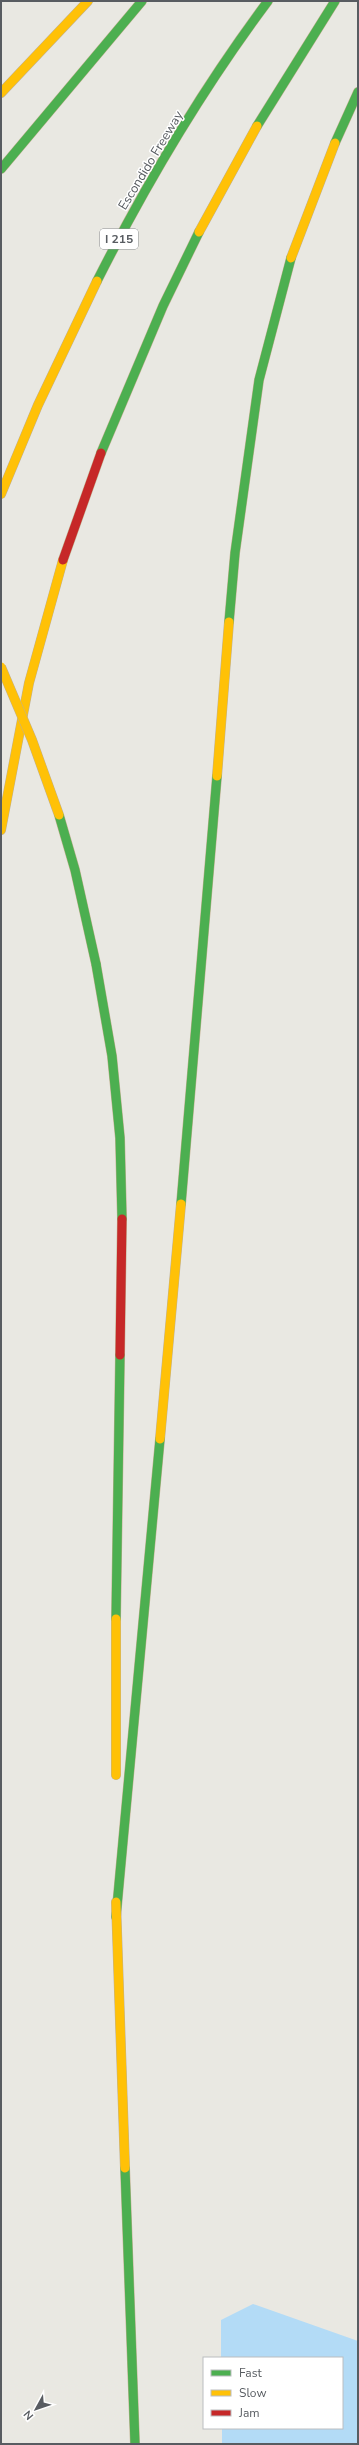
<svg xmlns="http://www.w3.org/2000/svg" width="359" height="2445" viewBox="0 0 359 2445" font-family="'Nunito Sans',sans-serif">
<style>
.water{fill:#b3dbf6}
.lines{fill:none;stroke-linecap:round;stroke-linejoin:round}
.fast-casing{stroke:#c0b090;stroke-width:10}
.slow-casing{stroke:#c0b090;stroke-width:10}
.jam-casing{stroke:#c0b090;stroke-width:10}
.fast{stroke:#4caf50;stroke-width:9}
.slow{stroke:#ffc107;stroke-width:9}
.jam{stroke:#c62828;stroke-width:9}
.fast-bridge-casing{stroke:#c0b090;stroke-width:10;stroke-linecap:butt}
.slow-bridge-casing{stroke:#c0b090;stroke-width:10;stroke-linecap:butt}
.fast-bridge{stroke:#4caf50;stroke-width:9}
.slow-bridge{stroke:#ffc107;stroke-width:9}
.labels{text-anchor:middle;stroke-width:3;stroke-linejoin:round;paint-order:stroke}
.shield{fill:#fff;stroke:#8a8d90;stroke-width:1}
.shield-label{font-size:12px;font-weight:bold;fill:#585c61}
.street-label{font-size:13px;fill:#585c61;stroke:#fff}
</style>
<rect width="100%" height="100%" fill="#e9e8e2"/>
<path class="water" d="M 253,2304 L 358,2341 L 358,2444 L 222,2444 L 222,2428 L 342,2428 L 342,2358 L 221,2358 L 221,2320 Z"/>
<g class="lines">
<defs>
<g id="fast">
<path d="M 257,126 L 335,1"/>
<path d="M 335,143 L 358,92"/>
<path d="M 1,169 L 142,1"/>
<path d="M 97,281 C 146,184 203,88 268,1"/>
<path d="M 101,453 L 163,306 L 199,232"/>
<path d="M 229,622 L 235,553 L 259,380 L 291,258"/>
<path d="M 96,964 L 112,1056 L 120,1138 L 122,1219"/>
<path d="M 181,1204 L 217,776"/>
<path d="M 116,1619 L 120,1355"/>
<path d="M 116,1917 L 160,1439"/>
<path d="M 125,2168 L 135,2444"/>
</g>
<g id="slow">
<path d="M 1,93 L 88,1"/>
<path d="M 199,232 L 257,126"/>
<path d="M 291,258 L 335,143"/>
<path d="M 1,494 L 38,405 L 97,281"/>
<path d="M 217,776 L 229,622"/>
<path d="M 1,830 L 29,683 L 63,560"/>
<path d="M 160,1439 L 181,1204"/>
<path d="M 116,1619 L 116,1775"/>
<path d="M 116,1902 L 125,2168"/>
</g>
<g id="jam">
<path d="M 63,560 L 101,453"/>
<path d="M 120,1355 L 122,1219"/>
</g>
</defs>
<use href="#fast" class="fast-casing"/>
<use href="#slow" class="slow-casing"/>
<use href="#jam" class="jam-casing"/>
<use href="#fast" class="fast"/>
<use href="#slow" class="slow"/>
<use href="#jam" class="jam"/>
<defs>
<path id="fast-bridge" d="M 59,815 L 75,870 L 96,964"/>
<path id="slow-bridge" d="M 1,667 L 32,740 L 59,815"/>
</defs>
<use href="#fast-bridge" class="fast-bridge-casing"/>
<use href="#slow-bridge" class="slow-bridge-casing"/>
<use href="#fast-bridge" class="fast-bridge"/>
<use href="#slow-bridge" class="slow-bridge"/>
</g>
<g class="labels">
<rect class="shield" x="100" y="229" width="38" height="20" rx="3"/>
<g class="shield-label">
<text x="119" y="243">I 215</text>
</g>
<g class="street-label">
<text transform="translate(150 160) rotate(-59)" y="5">Escondido Freeway</text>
</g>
</g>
<rect width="359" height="2445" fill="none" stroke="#585c61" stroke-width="4"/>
<rect x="203" y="2357" width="140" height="72" fill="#ffffff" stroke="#bcbec0"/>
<rect x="211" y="2370" width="20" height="6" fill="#4caf50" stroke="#bcbec0"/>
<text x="239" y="2377" font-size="12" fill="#585c61">Fast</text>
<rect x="211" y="2390" width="20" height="6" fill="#ffc107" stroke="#bcbec0"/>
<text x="239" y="2397" font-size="12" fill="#585c61">Slow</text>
<rect x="211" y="2410" width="20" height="6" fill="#c62828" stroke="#bcbec0"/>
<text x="239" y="2417" font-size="12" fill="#585c61">Jam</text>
<g transform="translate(36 2409) rotate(230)" stroke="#ffffff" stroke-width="3" paint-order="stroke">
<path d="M0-3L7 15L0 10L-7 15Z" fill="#585c61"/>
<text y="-6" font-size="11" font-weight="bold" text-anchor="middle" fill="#585c61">N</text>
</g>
</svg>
